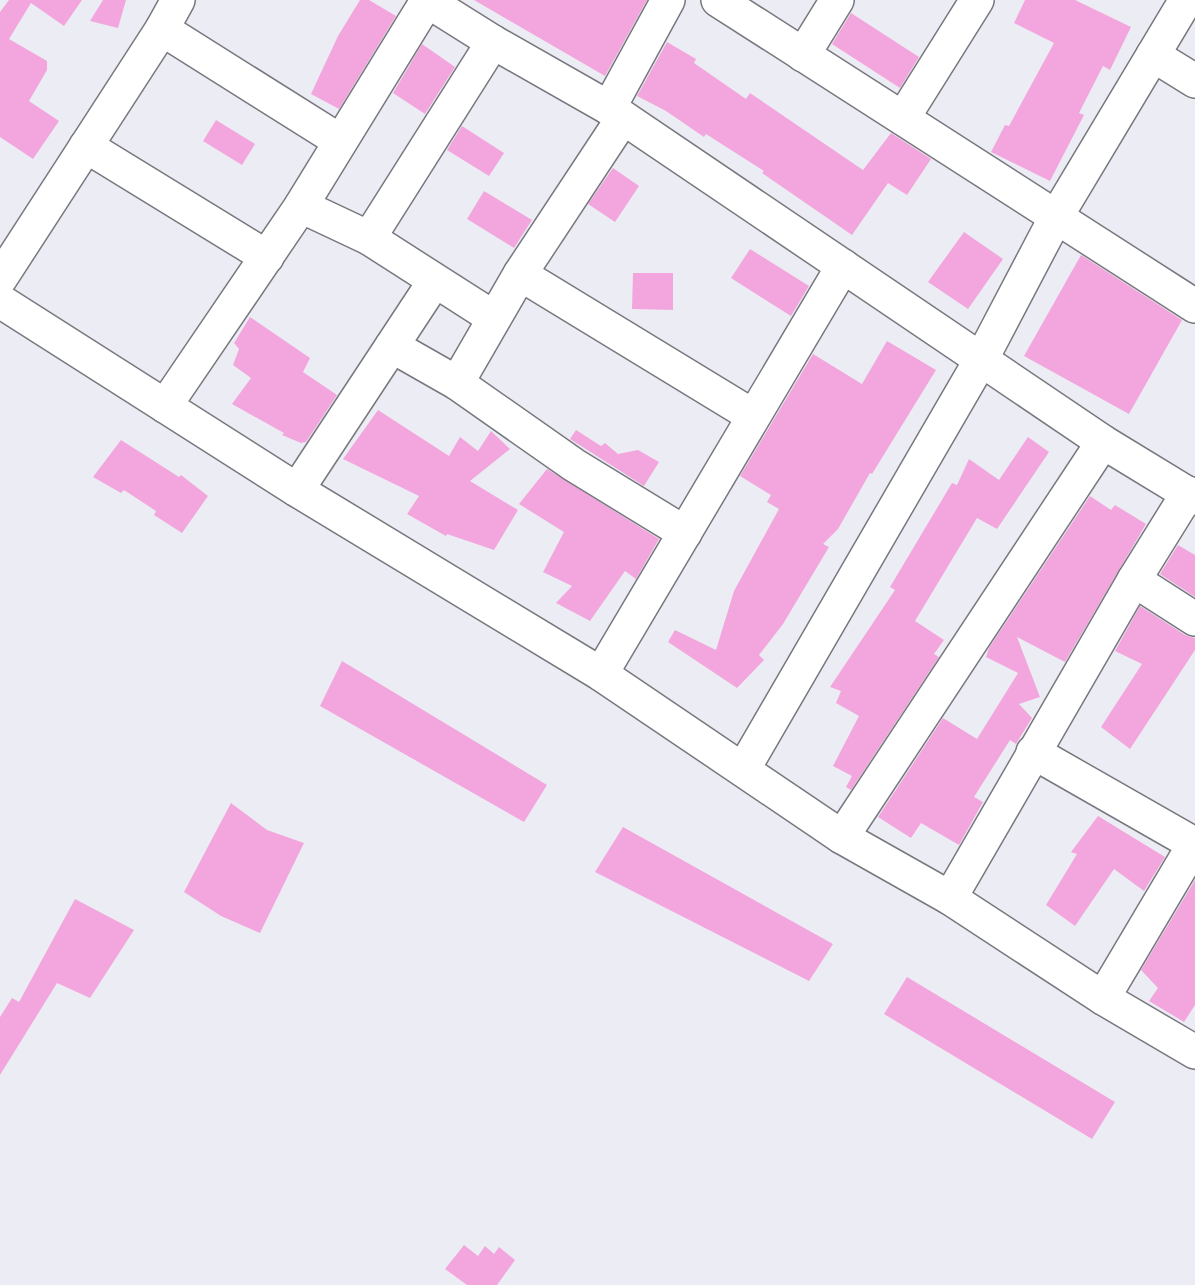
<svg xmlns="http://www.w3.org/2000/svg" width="1195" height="1285" viewBox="0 0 1195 1285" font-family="Commissioner,sans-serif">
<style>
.building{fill:#f2a6dd}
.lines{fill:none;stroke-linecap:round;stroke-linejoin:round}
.minor-casing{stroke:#77787e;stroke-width:36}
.minor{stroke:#fff;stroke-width:33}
</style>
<rect width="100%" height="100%" fill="#ecedf4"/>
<g class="building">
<path d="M 9,0 L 82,0 L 64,26 L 31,3 L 9,39 L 47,61 L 47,70 L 29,101 L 59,121 L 33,159 L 0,137 L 0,12 Z"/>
<path d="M 103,0 L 126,0 L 118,28 L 90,21 Z"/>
<path d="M 360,0 L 369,0 L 396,16 L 339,109 L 311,94 L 338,36 Z"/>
<path d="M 474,0 L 647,0 L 605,76 Z"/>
<path d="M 1025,0 L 1075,0 L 1131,27 L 1110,70 L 1103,66 L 1079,113 L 1084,115 L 1050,181 L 991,152 L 1005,125 L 1009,126 L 1054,43 L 1014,23 Z"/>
<path d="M 851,13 L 919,57 L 900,88 L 832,44 Z"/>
<path d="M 667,42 L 696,59 L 694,63 L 746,99 L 750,93 L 863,170 L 891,133 L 931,159 L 907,195 L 888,183 L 852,235 L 762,173 L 764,171 L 706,134 L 704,137 L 666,111 L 637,96 Z"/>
<path d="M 422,44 L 455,67 L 425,114 L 393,93 Z"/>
<path d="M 216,120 L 255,144 L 242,165 L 203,141 Z"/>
<path d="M 462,126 L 504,153 L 489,176 L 447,150 Z"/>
<path d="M 613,168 L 639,186 L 615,222 L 588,204 Z"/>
<path d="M 484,191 L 532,220 L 514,248 L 467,219 Z"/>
<path d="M 964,232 L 1003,259 L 968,309 L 928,282 Z"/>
<path d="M 750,249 L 809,286 L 791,316 L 731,278 Z"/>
<path d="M 1081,255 L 1182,320 L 1129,414 L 1024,356 Z"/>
<path d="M 633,273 L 673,273 L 673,310 L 632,309 Z"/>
<path d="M 250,317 L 310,358 L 303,372 L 337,395 L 306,442 L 301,443 L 282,435 L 284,433 L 232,404 L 251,378 L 233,365 L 239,349 L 234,343 Z"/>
<path d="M 887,341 L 936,370 L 872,474 L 870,473 L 838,529 L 823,544 L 829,547 L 783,624 L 759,655 L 764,660 L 737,688 L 668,642 L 675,630 L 716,650 L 734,591 L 779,509 L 767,502 L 771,495 L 740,476 L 813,354 L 862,384 Z"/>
<path d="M 378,410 L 449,456 L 460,437 L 478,451 L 491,431 L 510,449 L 470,481 L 518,510 L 494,550 L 447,534 L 446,536 L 407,514 L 419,496 L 343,459 Z"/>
<path d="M 576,430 L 601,446 L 605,443 L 618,454 L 638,450 L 659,462 L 644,486 L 570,439 Z"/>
<path d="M 1028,437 L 1049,452 L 997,529 L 977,518 L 915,621 L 944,640 L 934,654 L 939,657 L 851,790 L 846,787 L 852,776 L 833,766 L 859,716 L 836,703 L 841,691 L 830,687 L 895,590 L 890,587 L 952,483 L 957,485 L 969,459 L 999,480 Z"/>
<path d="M 121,440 L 179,477 L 181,475 L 208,496 L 182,533 L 154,515 L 156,511 L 124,490 L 121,493 L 93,477 Z"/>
<path d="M 547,469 L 659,539 L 636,579 L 625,571 L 590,621 L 556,603 L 572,586 L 543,572 L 564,532 L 519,504 Z"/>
<path d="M 1090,496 L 1111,510 L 1115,505 L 1146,524 L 1065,662 L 1017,637 L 1040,697 L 1019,704 L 1032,718 L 1016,744 L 1010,740 L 974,797 L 983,802 L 959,845 L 921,823 L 911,838 L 878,817 L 943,718 L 977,739 L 1018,673 L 986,657 L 989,648 Z"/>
<path d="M 1178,545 L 1195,555 L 1195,597 L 1160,574 Z"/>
<path d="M 1140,606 L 1185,635 L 1195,638 L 1195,650 L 1130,749 L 1101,727 L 1142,664 L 1115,651 Z"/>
<path d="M 342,661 L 547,785 L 524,822 L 320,706 Z"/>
<path d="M 231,803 L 267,830 L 304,843 L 260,933 L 221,916 L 184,892 Z"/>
<path d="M 1098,816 L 1165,857 L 1144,891 L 1114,869 L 1075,926 L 1046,905 L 1077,854 L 1071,852 Z"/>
<path d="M 623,827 L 833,944 L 809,981 L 595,872 Z"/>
<path d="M 1195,880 L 1195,1005 L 1184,1022 L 1149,1001 L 1158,988 L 1141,970 Z"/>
<path d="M 75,899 L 134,930 L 90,998 L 57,983 L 0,1075 L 0,1017 L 12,998 L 19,1002 Z"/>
<path d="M 907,977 L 1115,1102 L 1092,1139 L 884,1014 Z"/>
<path d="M 464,1245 L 478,1256 L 485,1246 L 494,1254 L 499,1247 L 515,1260 L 497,1285 L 467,1285 L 445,1269 Z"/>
</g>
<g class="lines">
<defs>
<g id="minor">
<path d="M 426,0 L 493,42 L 609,108 L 1103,442 L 1195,498"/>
<path d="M 718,0 L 1195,306"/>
<path d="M 162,29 L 340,141"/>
<path d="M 803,55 L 837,0"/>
<path d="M 1153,55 L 1195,81"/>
<path d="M 609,108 L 668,0"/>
<path d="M 903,118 L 977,0"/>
<path d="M 86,146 L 267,257"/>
<path d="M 301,206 L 369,238 L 494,318"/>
<path d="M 369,238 L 493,42"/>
<path d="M 520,274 L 753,416"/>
<path d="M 0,279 L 162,29 L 178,0"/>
<path d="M 0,301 L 297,490 L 601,674 L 842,837 L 950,898 L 1103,998 L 1195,1052"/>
<path d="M 392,346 L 457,383 L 574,465 L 685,533"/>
<path d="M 457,383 L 520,274 L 623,118"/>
<path d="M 165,406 L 301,206 L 427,1"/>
<path d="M 297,490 L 434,282"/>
<path d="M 1134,580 L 1195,619"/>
<path d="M 601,674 L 843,266"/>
<path d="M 1033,752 L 1194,844"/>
<path d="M 744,768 L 982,358 L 1056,217 L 1186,0"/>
<path d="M 842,837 L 1103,442"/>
<path d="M 950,898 L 1134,580 L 1188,493"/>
<path d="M 1103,998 L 1195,843"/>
</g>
</defs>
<use href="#minor" class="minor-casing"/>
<use href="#minor" class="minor"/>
</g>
</svg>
